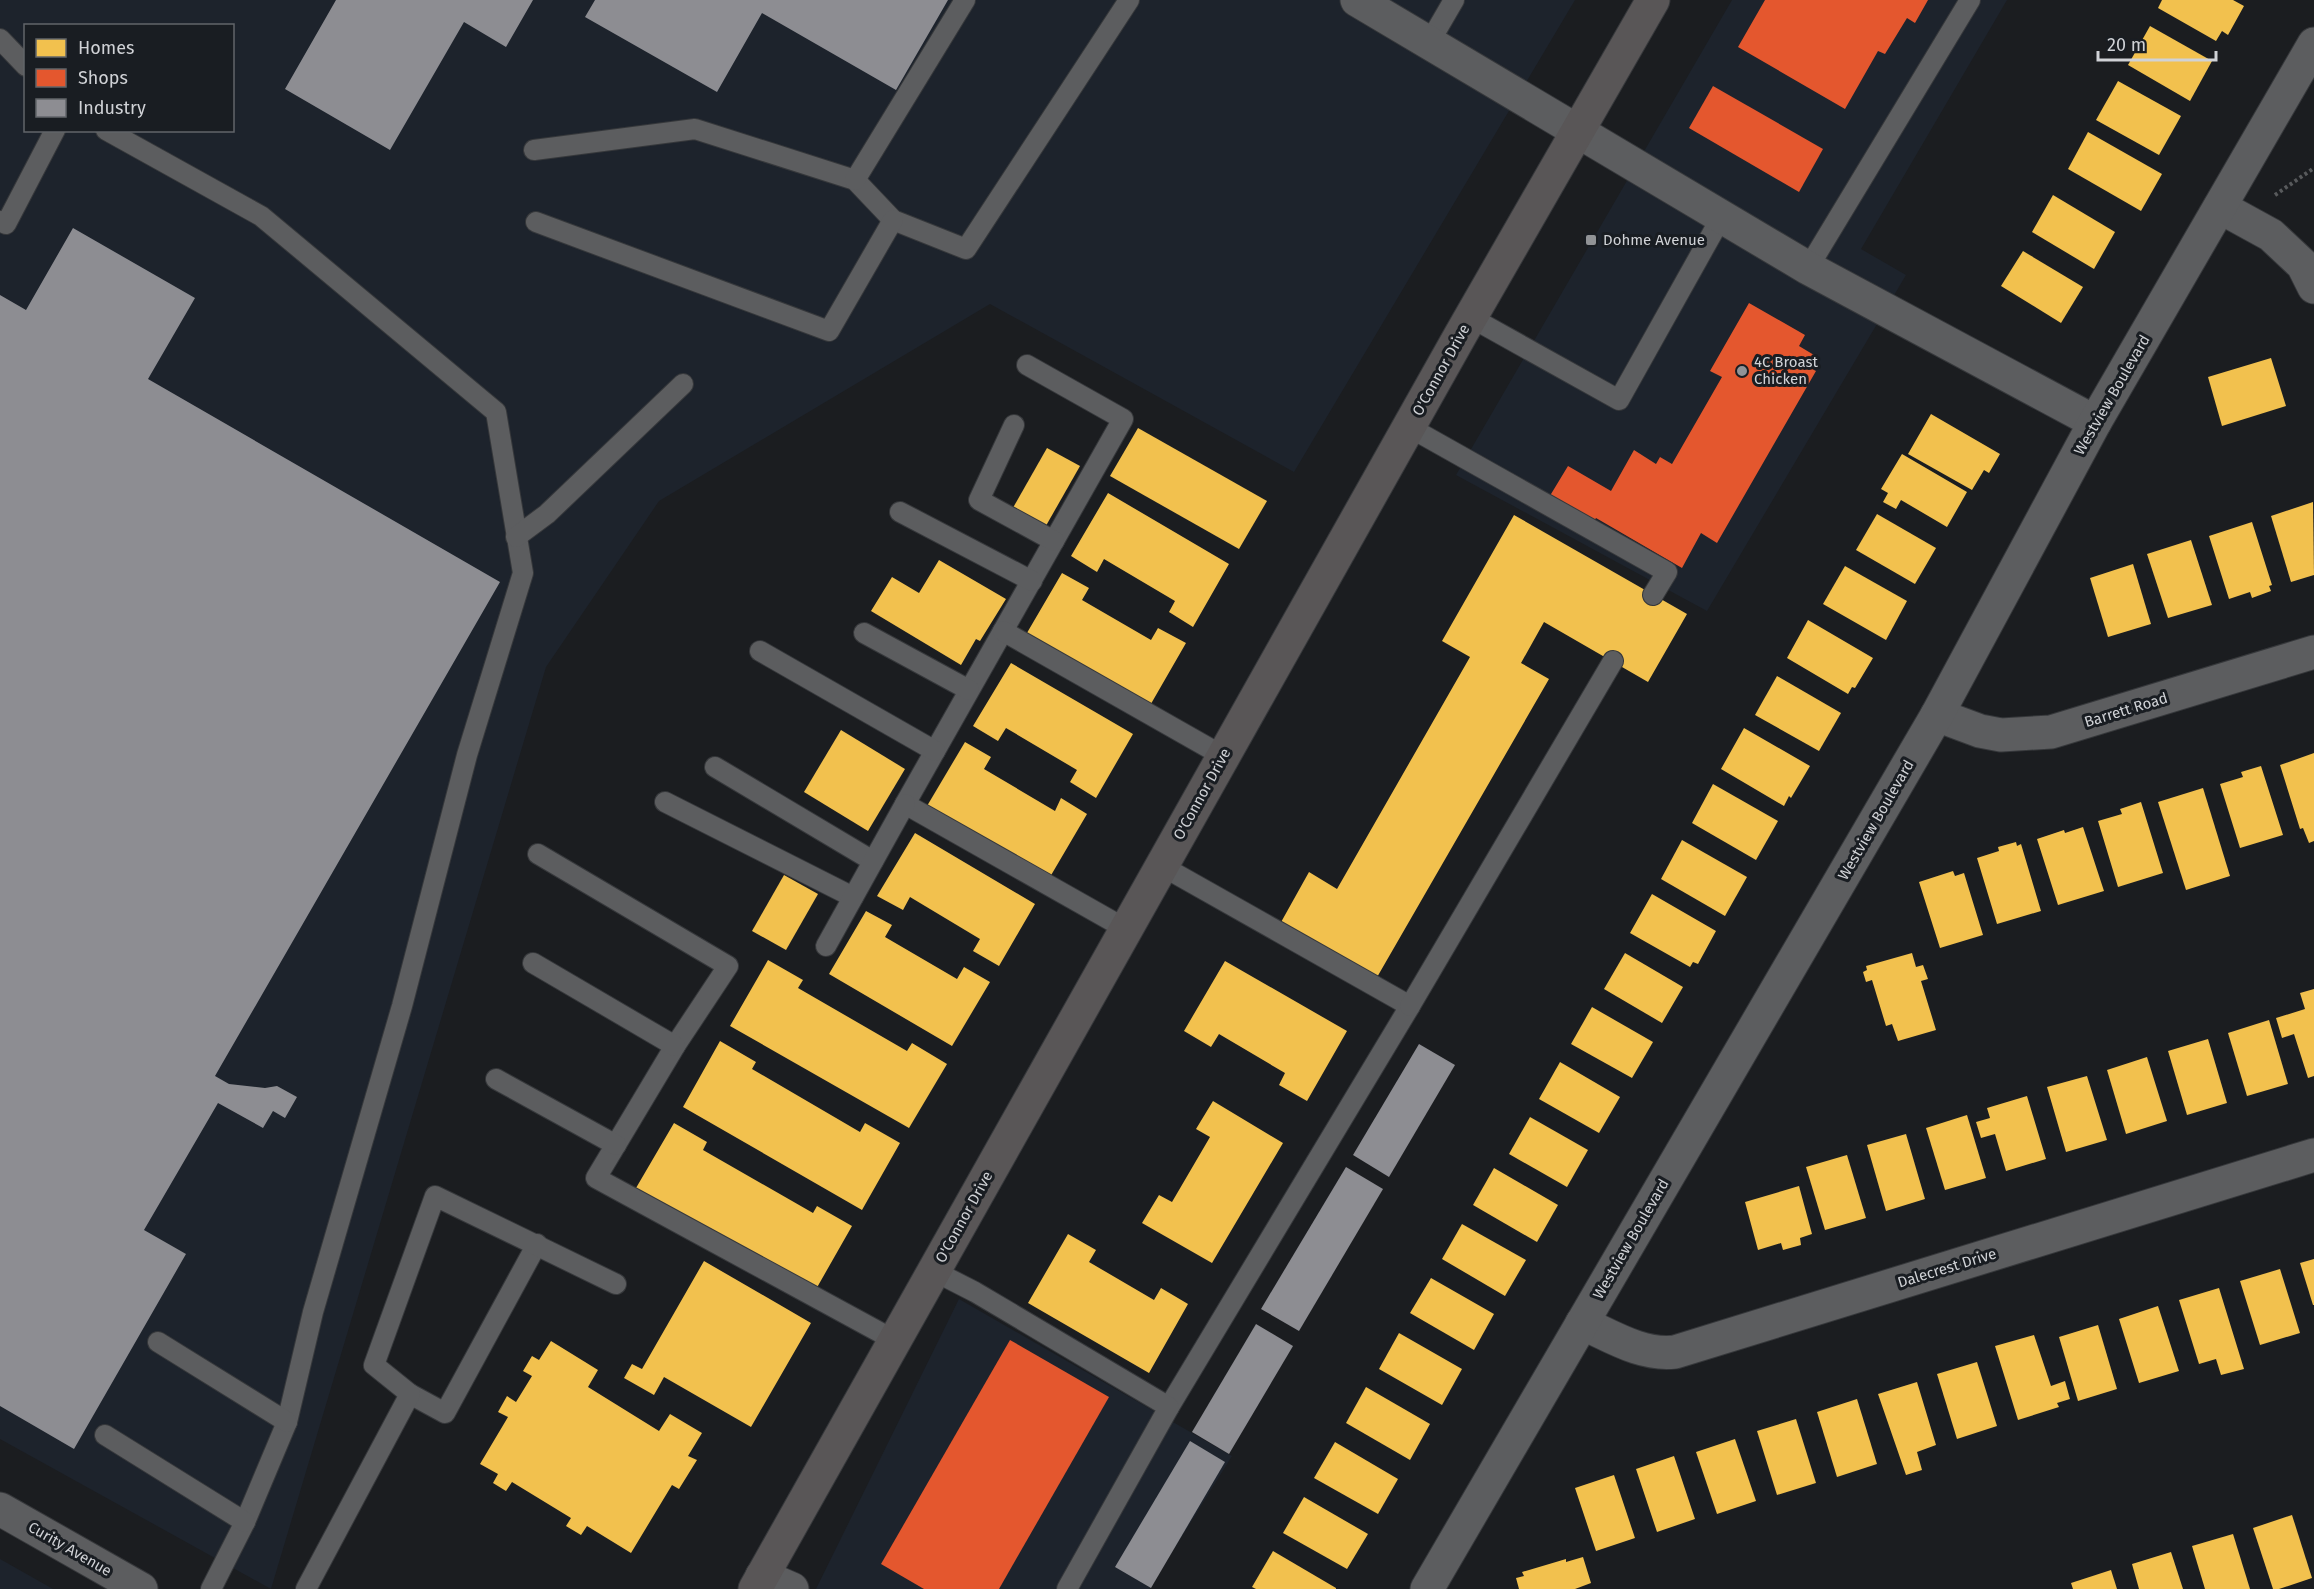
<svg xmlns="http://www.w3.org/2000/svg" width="2314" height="1589" viewBox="0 0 2314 1589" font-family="'Fira Sans',sans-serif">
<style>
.built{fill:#1d232c;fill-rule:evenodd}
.homes{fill:#f2c14e}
.shops{fill:#e4572e}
.industry{fill:#8d8d92}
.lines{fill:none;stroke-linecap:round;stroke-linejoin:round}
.lane-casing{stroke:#36383b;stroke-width:22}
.street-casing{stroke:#36383b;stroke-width:35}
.secondary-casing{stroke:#36383b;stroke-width:35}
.path{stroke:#585a5c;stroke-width:4;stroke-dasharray:3 3;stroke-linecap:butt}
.lane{stroke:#5c5d5f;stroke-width:20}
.street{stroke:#5c5d5f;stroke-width:33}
.secondary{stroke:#595657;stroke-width:33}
.poi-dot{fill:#919396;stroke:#191d22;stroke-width:2}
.labels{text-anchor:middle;stroke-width:6;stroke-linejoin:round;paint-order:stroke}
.poi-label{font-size:15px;fill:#d0d2d6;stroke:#191d22;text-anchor:start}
.street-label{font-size:15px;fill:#d0d2d6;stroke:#191d22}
</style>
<rect width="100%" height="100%" fill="#1b1d20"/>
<g class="built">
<path d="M 0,0 L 1575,0 L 1294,472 L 990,304 L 659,501 L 546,667 L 271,1589 L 0,1439 ZM 26,26 L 232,26 L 232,130 L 26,130 Z"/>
<path d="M 1732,0 L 2007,0 L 1861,249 L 1906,275 L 1707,611 L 1456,475 Z"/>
<path d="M 959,1299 L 1232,1456 L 1149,1589 L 816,1589 Z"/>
<path d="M 0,1559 L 53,1589 L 0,1589 Z"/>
</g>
<g class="homes">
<path d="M 2162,0 L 2233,0 L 2244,6 L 2228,35 L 2222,31 L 2216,41 L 2158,8 Z"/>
<path d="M 2150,26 L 2212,61 L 2190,101 L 2128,65 Z"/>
<path d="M 2118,81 L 2181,116 L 2159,155 L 2096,120 Z"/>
<path d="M 2088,132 L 2162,174 L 2141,211 L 2068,169 Z"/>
<path d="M 2053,195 L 2115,232 L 2094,269 L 2032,232 Z"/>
<path d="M 2023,251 L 2083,287 L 2061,323 L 2001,286 Z"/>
<path d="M 2271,358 L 2286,406 L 2222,426 L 2208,377 Z"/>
<path d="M 1931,414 L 2000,454 L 1989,473 L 1984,470 L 1972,490 L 1908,454 Z"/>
<path d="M 1138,428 L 1267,501 L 1239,549 L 1110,476 Z"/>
<path d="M 1047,448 L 1080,466 L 1043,531 L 1010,513 Z"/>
<path d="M 1902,454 L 1967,492 L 1947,527 L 1901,500 L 1896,509 L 1883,502 L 1888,493 L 1881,489 Z"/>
<path d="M 1108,493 L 1229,564 L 1193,627 L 1169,612 L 1175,601 L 1104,559 L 1097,572 L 1071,556 Z"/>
<path d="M 2313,502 L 2314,575 L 2291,582 L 2271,516 Z"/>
<path d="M 1877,514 L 1936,548 L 1915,584 L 1856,550 Z"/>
<path d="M 1514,515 L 1687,614 L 1648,682 L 1544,622 L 1521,663 L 1549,679 L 1376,979 L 1280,924 L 1309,872 L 1337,889 L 1470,657 L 1442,641 Z"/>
<path d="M 2252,522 L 2272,585 L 2269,586 L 2271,591 L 2252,598 L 2250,592 L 2229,599 L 2209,536 Z"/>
<path d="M 2191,540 L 2212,605 L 2168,618 L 2147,554 Z"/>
<path d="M 939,560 L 1006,599 L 980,641 L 976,639 L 961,665 L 871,611 L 892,577 L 919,593 Z"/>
<path d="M 2133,564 L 2151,624 L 2108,637 L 2090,578 Z"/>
<path d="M 1845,566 L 1907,601 L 1886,640 L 1823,604 Z"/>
<path d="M 1062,573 L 1089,588 L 1082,600 L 1151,640 L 1158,628 L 1186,643 L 1148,709 L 1024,638 Z"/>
<path d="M 1808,620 L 1873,658 L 1855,688 L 1852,687 L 1848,694 L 1787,658 Z"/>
<path d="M 1011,663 L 1133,734 L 1096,798 L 1070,782 L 1077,770 L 1006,728 L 998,741 L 973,726 Z"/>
<path d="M 1777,676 L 1841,713 L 1819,751 L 1755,715 Z"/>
<path d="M 1744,728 L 1810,766 L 1791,798 L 1789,796 L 1784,806 L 1721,769 Z"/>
<path d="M 841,730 L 905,769 L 868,831 L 804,792 Z"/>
<path d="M 965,742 L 991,757 L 984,769 L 1055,811 L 1061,798 L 1087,814 L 1050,877 L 927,806 Z"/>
<path d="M 2314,753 L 2314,841 L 2309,843 L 2303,828 L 2300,829 L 2280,765 Z"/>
<path d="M 2261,766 L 2283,835 L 2240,848 L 2220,784 L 2243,777 L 2241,772 Z"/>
<path d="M 1713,784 L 1778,821 L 1756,860 L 1692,823 Z"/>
<path d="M 2203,788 L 2230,876 L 2186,890 L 2158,802 Z"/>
<path d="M 2141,802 L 2163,873 L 2118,887 L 2098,821 L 2122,814 L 2120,809 Z"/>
<path d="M 2083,827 L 2104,891 L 2058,905 L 2037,839 L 2064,830 L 2065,833 Z"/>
<path d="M 915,833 L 1035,904 L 999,966 L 973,951 L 980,939 L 910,897 L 903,910 L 877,896 Z"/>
<path d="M 1682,840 L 1747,877 L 1725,916 L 1661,879 Z"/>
<path d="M 2016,842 L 2017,846 L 2021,844 L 2041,911 L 1997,924 L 1977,858 L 1999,851 L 1998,847 Z"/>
<path d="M 1953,871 L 1955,876 L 1964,873 L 1983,935 L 1940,948 L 1919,882 Z"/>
<path d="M 784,875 L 818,894 L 786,950 L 752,931 Z"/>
<path d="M 1652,894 L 1716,931 L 1698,964 L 1693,962 L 1690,967 L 1630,933 Z"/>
<path d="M 866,911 L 892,925 L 885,937 L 957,979 L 964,967 L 990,982 L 952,1046 L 829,974 Z"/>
<path d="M 1625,953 L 1683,987 L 1662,1023 L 1604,989 Z"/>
<path d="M 1912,953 L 1916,967 L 1923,965 L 1928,979 L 1921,981 L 1936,1030 L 1898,1041 L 1892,1024 L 1886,1026 L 1872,980 L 1866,982 L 1863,972 L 1867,970 L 1866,966 Z"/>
<path d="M 768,960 L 803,980 L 798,988 L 907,1051 L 912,1043 L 947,1064 L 909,1128 L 730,1026 Z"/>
<path d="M 1225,961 L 1347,1031 L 1307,1101 L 1279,1085 L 1285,1073 L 1219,1034 L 1211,1047 L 1184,1031 Z"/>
<path d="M 2314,989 L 2314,1076 L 2308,1078 L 2294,1034 L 2282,1038 L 2276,1018 L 2305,1009 L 2300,993 Z"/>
<path d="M 1592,1007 L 1653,1042 L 1632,1078 L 1571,1044 Z"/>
<path d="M 2269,1020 L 2288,1084 L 2247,1096 L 2228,1033 Z"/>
<path d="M 2208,1039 L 2227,1103 L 2187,1115 L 2168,1051 Z"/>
<path d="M 720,1041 L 756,1062 L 752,1069 L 860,1132 L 865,1123 L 900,1143 L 862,1210 L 683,1107 Z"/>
<path d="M 2147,1057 L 2167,1121 L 2126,1134 L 2107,1070 Z"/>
<path d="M 1560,1062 L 1620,1097 L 1599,1133 L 1539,1099 Z"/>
<path d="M 2087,1076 L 2107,1140 L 2066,1152 L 2047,1087 Z"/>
<path d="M 2027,1096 L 2046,1159 L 2006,1171 L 1995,1134 L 1981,1138 L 1976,1122 L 1990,1118 L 1987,1108 Z"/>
<path d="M 1213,1101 L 1283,1143 L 1212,1263 L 1142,1223 L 1159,1195 L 1172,1202 L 1210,1137 L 1196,1129 Z"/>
<path d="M 1967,1115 L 1986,1178 L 1945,1190 L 1926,1128 Z"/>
<path d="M 1530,1117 L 1588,1150 L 1567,1187 L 1509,1154 Z"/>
<path d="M 674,1123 L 707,1142 L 703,1150 L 813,1213 L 817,1206 L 852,1226 L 815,1291 L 636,1188 Z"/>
<path d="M 1906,1134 L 1925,1199 L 1886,1211 L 1867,1145 Z"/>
<path d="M 1847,1155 L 1866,1218 L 1825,1230 L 1806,1167 Z"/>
<path d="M 1494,1168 L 1558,1205 L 1537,1242 L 1473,1205 Z"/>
<path d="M 1799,1186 L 1812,1234 L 1800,1238 L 1801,1245 L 1783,1250 L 1781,1243 L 1758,1250 L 1745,1202 Z"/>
<path d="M 1462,1224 L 1526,1260 L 1505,1296 L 1442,1259 Z"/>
<path d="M 1068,1234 L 1096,1250 L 1089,1262 L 1154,1300 L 1161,1288 L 1188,1304 L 1149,1373 L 1028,1303 Z"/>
<path d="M 2314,1259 L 2314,1305 L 2313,1305 L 2300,1263 Z"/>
<path d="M 704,1261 L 811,1323 L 751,1427 L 664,1377 L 654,1395 L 624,1378 L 632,1364 L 642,1369 Z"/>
<path d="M 2280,1269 L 2300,1333 L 2260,1345 L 2240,1281 Z"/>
<path d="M 1431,1278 L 1494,1314 L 1474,1350 L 1410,1313 Z"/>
<path d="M 2219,1288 L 2244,1369 L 2221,1375 L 2216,1359 L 2199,1364 L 2179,1300 Z"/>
<path d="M 2158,1306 L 2179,1371 L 2139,1383 L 2119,1319 Z"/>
<path d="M 2098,1325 L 2117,1389 L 2078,1401 L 2059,1337 Z"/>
<path d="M 1399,1333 L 1462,1369 L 1442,1405 L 1379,1369 Z"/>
<path d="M 2034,1335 L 2051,1386 L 2065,1381 L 2070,1399 L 2057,1403 L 2059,1407 L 2018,1420 L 1995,1346 Z"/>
<path d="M 551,1341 L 598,1370 L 588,1387 L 659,1431 L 670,1414 L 702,1433 L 688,1456 L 697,1460 L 679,1489 L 672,1485 L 631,1553 L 587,1526 L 581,1535 L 566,1526 L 571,1518 L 512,1482 L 506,1491 L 493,1483 L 498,1474 L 480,1464 L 508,1417 L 498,1412 L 507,1396 L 516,1402 L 532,1376 L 523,1371 L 532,1356 L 539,1360 Z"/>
<path d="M 1977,1362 L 1997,1426 L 1957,1439 L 1937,1374 Z"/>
<path d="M 1917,1382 L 1936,1445 L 1917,1452 L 1922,1470 L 1906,1475 L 1878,1394 Z"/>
<path d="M 1366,1387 L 1430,1424 L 1410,1460 L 1346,1423 Z"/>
<path d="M 1857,1399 L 1877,1464 L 1837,1477 L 1817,1412 Z"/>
<path d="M 1796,1419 L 1816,1483 L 1777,1495 L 1757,1431 Z"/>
<path d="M 1735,1439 L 1756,1501 L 1717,1514 L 1696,1452 Z"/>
<path d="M 1335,1442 L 1398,1479 L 1378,1514 L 1314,1478 Z"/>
<path d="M 1674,1456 L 1695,1519 L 1657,1532 L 1636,1469 Z"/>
<path d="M 1614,1475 L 1635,1538 L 1596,1551 L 1575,1488 Z"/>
<path d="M 1304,1497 L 1368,1534 L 1347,1569 L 1283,1533 Z"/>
<path d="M 2292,1515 L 2312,1578 L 2279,1589 L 2273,1589 L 2253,1528 Z"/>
<path d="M 2233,1534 L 2250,1589 L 2205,1589 L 2192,1546 Z"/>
<path d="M 1273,1551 L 1336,1588 L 1336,1589 L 1256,1589 L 1252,1587 Z"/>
<path d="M 2171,1552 L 2183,1589 L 2139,1589 L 2132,1564 Z"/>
<path d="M 1583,1557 L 1591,1583 L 1575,1589 L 1519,1589 L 1516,1578 L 1524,1576 L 1522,1572 L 1566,1559 L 1566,1562 Z"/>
<path d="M 2111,1570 L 2117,1589 L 2073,1589 L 2071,1583 Z"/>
</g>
<g class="shops">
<path d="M 1765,0 L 1928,0 L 1915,23 L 1907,18 L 1885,54 L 1878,51 L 1845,109 L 1738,47 Z"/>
<path d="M 1713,86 L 1823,149 L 1799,192 L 1689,128 Z"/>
<path d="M 1749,303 L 1805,335 L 1799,346 L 1819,358 L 1812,369 L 1816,371 L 1717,543 L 1701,533 L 1682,568 L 1596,518 L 1592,524 L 1548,499 L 1568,466 L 1611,491 L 1634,450 L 1656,464 L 1660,457 L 1672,464 L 1722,377 L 1710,371 Z"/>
<path d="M 1010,1340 L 1109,1397 L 999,1589 L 924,1589 L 881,1564 Z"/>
</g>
<g class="industry">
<path d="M 336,0 L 533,0 L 506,47 L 464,22 L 390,150 L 285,89 Z"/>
<path d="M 595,0 L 948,0 L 896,90 L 762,13 L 717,92 L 585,17 Z"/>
<path d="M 73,228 L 195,298 L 148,379 L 500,582 L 215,1076 L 229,1084 L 265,1088 L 277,1086 L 297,1097 L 285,1118 L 273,1111 L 263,1128 L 218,1103 L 144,1230 L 186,1254 L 74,1449 L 0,1406 L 0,295 L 26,310 Z"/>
<path d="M 1419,1044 L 1455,1065 L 1389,1177 L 1353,1155 Z"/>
<path d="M 1346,1167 L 1383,1189 L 1299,1331 L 1261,1309 Z"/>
<path d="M 1256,1324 L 1293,1346 L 1229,1454 L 1192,1432 Z"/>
<path d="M 1190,1441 L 1225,1462 L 1151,1588 L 1115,1567 Z"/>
</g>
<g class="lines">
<defs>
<g id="lane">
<path d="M 0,39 L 26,66"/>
<path d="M 1429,43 L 1454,0"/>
<path d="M 106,130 L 261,216 L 496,412 L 523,573 L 467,755 L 402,1006 L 313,1312 L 287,1422 L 245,1522 L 211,1589"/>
<path d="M 534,150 L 695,129 L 855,180 L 893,220 L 966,249 L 1129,0"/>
<path d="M 855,180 L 965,0"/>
<path d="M 0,221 L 6,224 L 55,130"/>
<path d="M 536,222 L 829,331 L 893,220"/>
<path d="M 1808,268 L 1970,0"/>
<path d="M 1470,317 L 1619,400 L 1722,216"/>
<path d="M 1027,365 L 1123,419 L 905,804 L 1126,929"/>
<path d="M 1014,425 L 979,500 L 1054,541"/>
<path d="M 1409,427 L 1667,572 L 1653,595"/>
<path d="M 900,512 L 1032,581"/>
<path d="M 516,537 L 547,514 L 683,384"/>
<path d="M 1003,631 L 1223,756"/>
<path d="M 864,633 L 969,690"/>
<path d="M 760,651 L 935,751"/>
<path d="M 715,767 L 873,861"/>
<path d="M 665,802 L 853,897"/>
<path d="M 538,854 L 728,966 L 675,1046 L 596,1178 L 894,1340"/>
<path d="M 1162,866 L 1410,1006 L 1169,1407"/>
<path d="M 826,946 L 905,804"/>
<path d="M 533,963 L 675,1046"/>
<path d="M 1410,1006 L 1613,661"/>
<path d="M 496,1079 L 616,1145"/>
<path d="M 934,1271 L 975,1292 L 1169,1407 L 1067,1589"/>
<path d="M 158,1342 L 287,1422"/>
<path d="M 410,1394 L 445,1413 L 537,1244"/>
<path d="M 105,1435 L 245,1522"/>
<path d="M 306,1589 L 410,1394 L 374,1365 L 435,1196 L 616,1284"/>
</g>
<g id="street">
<path d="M 1357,0 L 1808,268 L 2095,422"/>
<path d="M 2220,207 L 2271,235 L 2303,265 L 2314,287"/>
<path d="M 1937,715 L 1980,731 L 2001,735 L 2051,732 L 2314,652"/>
<path d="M 1582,1323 C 1611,1336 1642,1356 1675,1352 L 2314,1155"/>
<path d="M 0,1509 L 141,1589"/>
<path d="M 762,1576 L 792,1589"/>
<path d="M 1427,1589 L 1937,715 L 2095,422 L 2314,44"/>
</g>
<path id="secondary" d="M 755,1589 L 1461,334 L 1653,0"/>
</defs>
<use href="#lane" class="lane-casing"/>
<use href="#street" class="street-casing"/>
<use href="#secondary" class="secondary-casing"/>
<path class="path" d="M 2275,195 L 2314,168"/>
<use href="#lane" class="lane"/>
<use href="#street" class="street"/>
<use href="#secondary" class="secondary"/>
</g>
<g class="poi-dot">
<rect x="1585" y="234" width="12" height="12" rx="3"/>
<circle cx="1742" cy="371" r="6"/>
</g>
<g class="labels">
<g class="poi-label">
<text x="1603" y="245">Dohme Avenue</text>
<text x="1754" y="367">4C Broast<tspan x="1754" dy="17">Chicken</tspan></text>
</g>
<g class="street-label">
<text transform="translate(1441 370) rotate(-61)" y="5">O'Connor Drive</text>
<text transform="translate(2112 395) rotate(-60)" y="5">Westview Boulevard</text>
<text transform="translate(2126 710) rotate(-17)" y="5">Barrett Road</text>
<text transform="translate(1202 794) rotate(-61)" y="5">O'Connor Drive</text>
<text transform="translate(1876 820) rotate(-60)" y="5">Westview Boulevard</text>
<text transform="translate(964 1217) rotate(-61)" y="5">O'Connor Drive</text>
<text transform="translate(1631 1239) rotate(-60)" y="5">Westview Boulevard</text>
<text transform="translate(1947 1268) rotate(-17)" y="5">Dalecrest Drive</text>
<text transform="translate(70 1549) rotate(30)" y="5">Curity Avenue</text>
</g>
</g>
<rect x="24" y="24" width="210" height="108" fill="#191d22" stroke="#62656a" stroke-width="1.5"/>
<rect x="36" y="39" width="30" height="18" fill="#f2c14e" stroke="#62656a" stroke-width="1.5"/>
<text x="78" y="54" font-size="18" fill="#d0d2d6">Homes</text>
<rect x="36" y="69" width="30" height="18" fill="#e4572e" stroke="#62656a" stroke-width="1.5"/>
<text x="78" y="84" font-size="18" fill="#d0d2d6">Shops</text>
<rect x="36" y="99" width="30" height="18" fill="#8d8d92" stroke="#62656a" stroke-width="1.5"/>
<text x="78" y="114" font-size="18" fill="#d0d2d6">Industry</text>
<path d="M2098 51v9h118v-9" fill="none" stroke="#d0d2d6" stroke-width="3"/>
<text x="2107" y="51" font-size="18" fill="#d0d2d6" stroke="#191d22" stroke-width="4.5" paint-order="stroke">20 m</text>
</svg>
